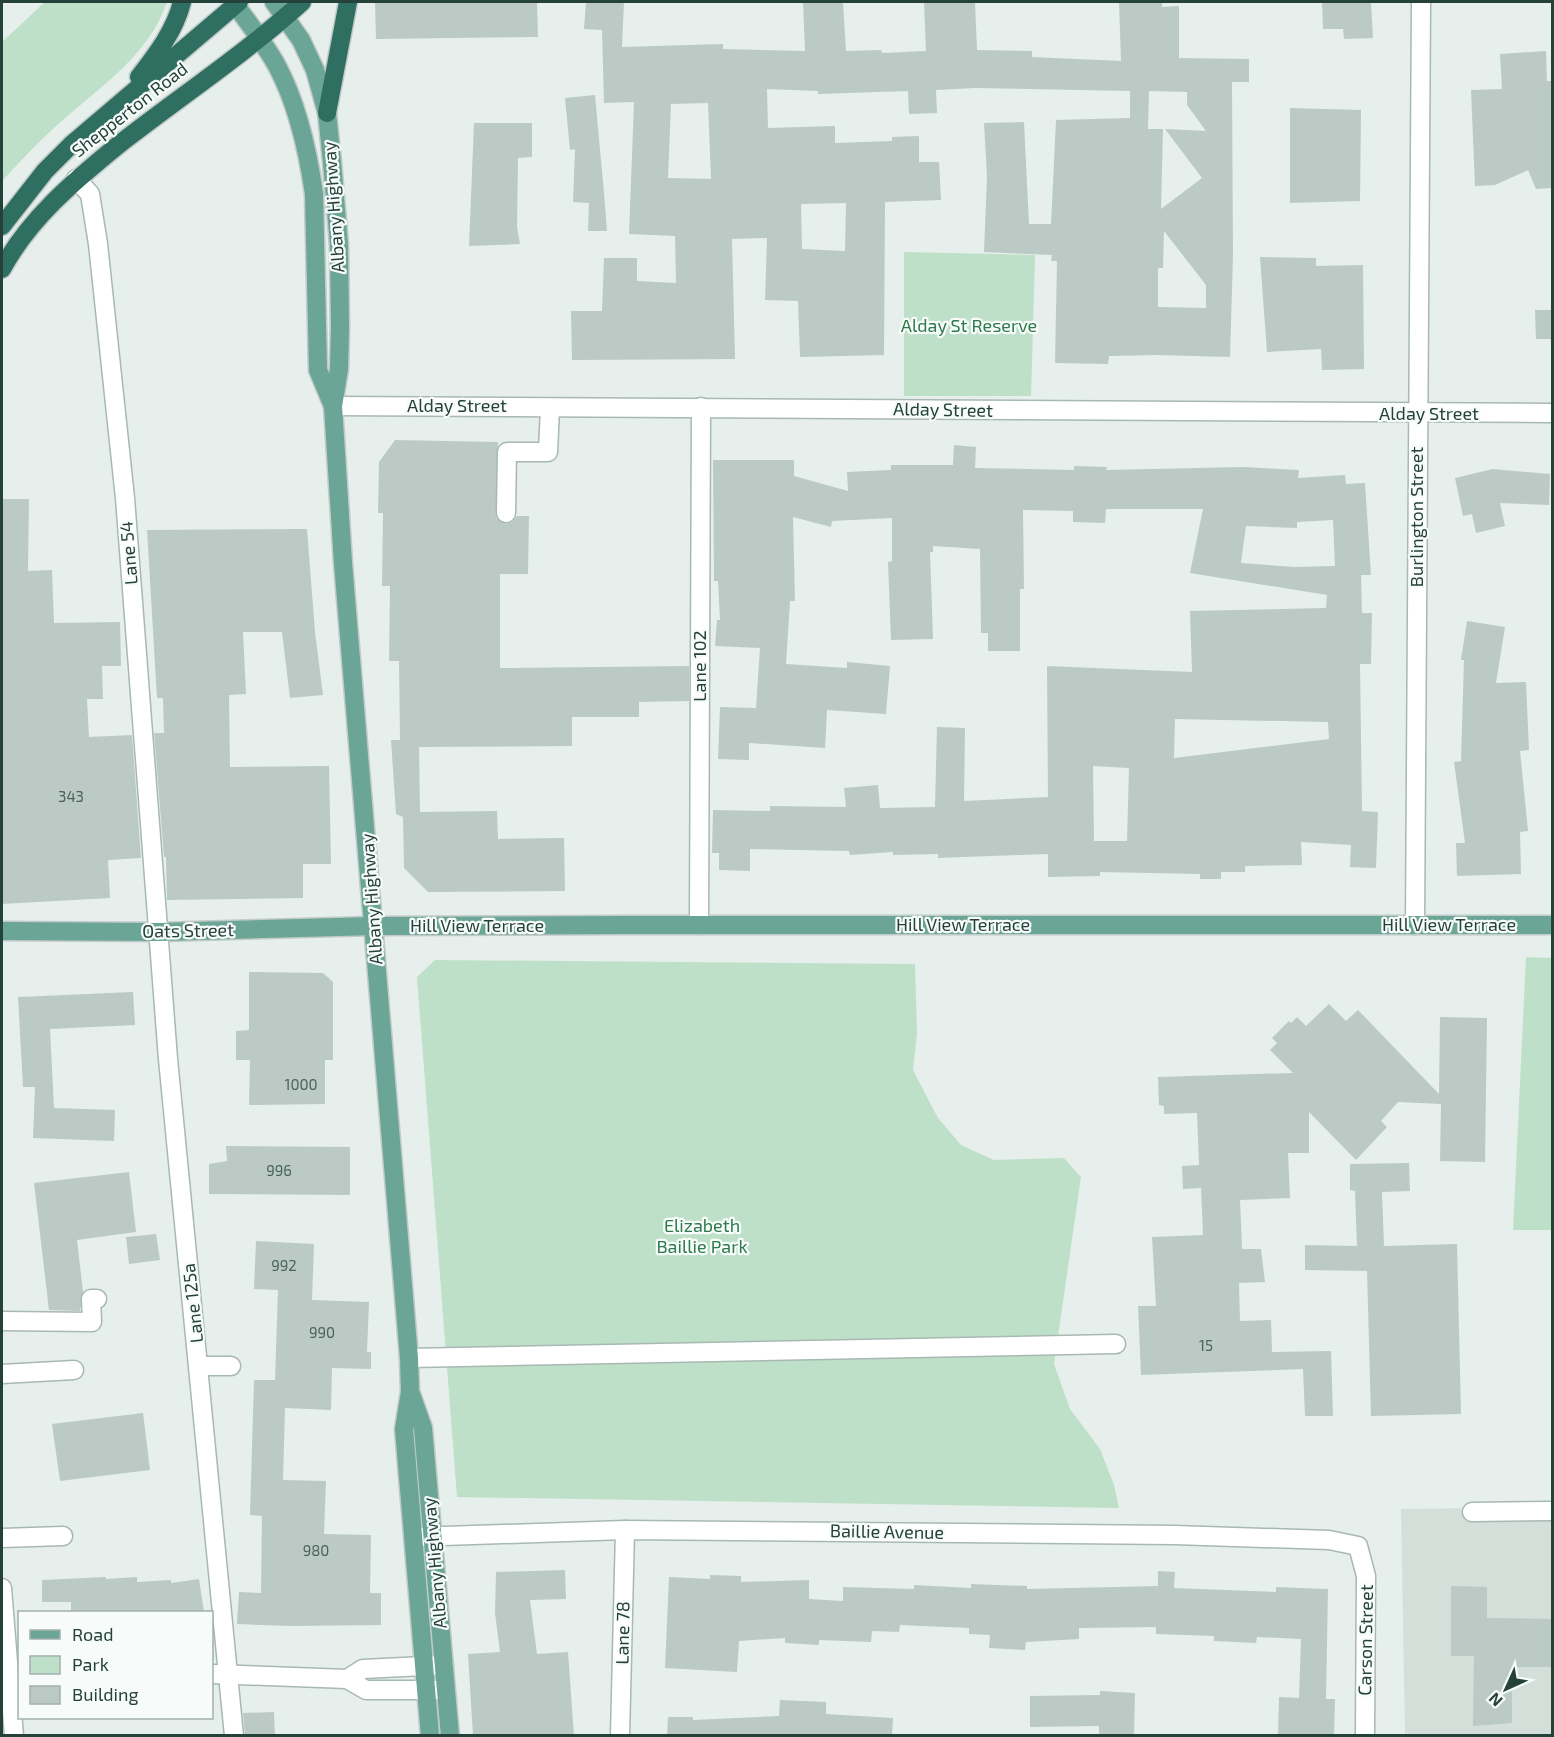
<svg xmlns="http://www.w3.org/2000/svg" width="1554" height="1737" viewBox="0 0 1554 1737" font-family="'Exo 2',sans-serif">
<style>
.built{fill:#d4dfda}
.green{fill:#bfe0c8}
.building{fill:#bbcac4;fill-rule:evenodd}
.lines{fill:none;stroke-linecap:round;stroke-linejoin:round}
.minor-casing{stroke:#a8b8b2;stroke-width:21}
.major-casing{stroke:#c2cac8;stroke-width:21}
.highway-casing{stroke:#c2cac8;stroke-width:21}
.minor{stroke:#fff;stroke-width:18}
.major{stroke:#6aa596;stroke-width:18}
.highway{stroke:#2f6f62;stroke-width:18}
.labels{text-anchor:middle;stroke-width:4.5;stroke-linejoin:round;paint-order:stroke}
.number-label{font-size:15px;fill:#4a645c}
.street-label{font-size:18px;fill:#24423a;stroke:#f7fbf9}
.park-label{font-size:18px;fill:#2d7a4b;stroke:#f7fbf9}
</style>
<rect width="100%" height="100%" fill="#e6efeb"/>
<path class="built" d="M 1552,1507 L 1552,1735 L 1405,1735 L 1401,1509 Z"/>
<g class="green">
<path d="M 45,2 L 167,2 C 148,58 96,89 54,128 C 35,145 19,163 2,181 L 2,42 Z"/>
<path d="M 904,252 L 1035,255 L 1031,396 L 904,396 Z"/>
<path d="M 1526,957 L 1552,958 L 1552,1230 L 1513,1230 Z"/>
<path d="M 435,960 L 915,964 L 917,1034 L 913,1070 L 938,1118 L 961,1145 L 994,1160 L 1064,1158 L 1081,1177 L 1054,1364 L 1070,1409 L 1100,1449 L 1114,1485 L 1119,1508 L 457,1497 L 417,977 Z"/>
</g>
<g class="building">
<path d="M 375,2 L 537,2 L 538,37 L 376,39 Z"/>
<path d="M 586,2 L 624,2 L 622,47 L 723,44 L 723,49 L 805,51 L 803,2 L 843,2 L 846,51 L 881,50 L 882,53 L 926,51 L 924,2 L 975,2 L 977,50 L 1032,51 L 1032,57 L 1121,61 L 1119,2 L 1162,2 L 1162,7 L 1179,6 L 1179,58 L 1249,59 L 1249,82 L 1232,82 L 1233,256 L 1230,357 L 1157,355 L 1109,356 L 1108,364 L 1055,363 L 1057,261 L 1051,261 L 1052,255 L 984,252 L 987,177 L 984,123 L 1024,122 L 1029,224 L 1051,224 L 1056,120 L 1130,118 L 1130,91 L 975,88 L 936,90 L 937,113 L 909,114 L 908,91 L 818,94 L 818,91 L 767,89 L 768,128 L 835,126 L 835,143 L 892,141 L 892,137 L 919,136 L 919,162 L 939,162 L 941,200 L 885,202 L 884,355 L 800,357 L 798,301 L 765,300 L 767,238 L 732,239 L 735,359 L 572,360 L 571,311 L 602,311 L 604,258 L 637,258 L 637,281 L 676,283 L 675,236 L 629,234 L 634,102 L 604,103 L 602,30 L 584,29 ZM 1149,91 L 1187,92 L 1187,105 L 1206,131 L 1165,129 L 1202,178 L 1161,209 L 1163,129 L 1148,129 ZM 708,103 L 711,179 L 668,178 L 671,104 ZM 846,203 L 845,251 L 802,249 L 801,204 ZM 1164,231 L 1206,285 L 1206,308 L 1158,307 L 1158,268 L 1163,268 Z"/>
<path d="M 1322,2 L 1371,2 L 1373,38 L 1344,39 L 1343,29 L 1323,29 Z"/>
<path d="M 1546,51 L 1547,81 L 1552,81 L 1552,188 L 1536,189 L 1528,170 L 1495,185 L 1475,186 L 1471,90 L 1502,89 L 1500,54 Z"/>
<path d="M 595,95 L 604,193 L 607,231 L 588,231 L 589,203 L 573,202 L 575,149 L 570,150 L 565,98 Z"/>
<path d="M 1290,108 L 1361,110 L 1360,201 L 1290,203 Z"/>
<path d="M 474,123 L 532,123 L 532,157 L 518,158 L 517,227 L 520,244 L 469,246 Z"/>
<path d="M 1260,257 L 1316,258 L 1316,266 L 1363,265 L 1364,369 L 1322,370 L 1321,349 L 1267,352 Z"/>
<path d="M 1535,310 L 1552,310 L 1552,339 L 1536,339 Z"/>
<path d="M 395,440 L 498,442 L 496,518 L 506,524 L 512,522 L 517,516 L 529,516 L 528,574 L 500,574 L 500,668 L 689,666 L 689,701 L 639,702 L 639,717 L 572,717 L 572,746 L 419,747 L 420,812 L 497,811 L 498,839 L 564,838 L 565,891 L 428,892 L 404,868 L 403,817 L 396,814 L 391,740 L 400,740 L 399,661 L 389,661 L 390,586 L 382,586 L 383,513 L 378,513 L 379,462 Z"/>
<path d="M 954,445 L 976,447 L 975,468 L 1074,470 L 1074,466 L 1107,467 L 1106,470 L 1242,467 L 1299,470 L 1298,478 L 1345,475 L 1346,484 L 1365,483 L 1371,575 L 1361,575 L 1362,613 L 1372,613 L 1371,664 L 1360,664 L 1362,811 L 1378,812 L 1376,868 L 1350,867 L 1351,845 L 1301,842 L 1302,865 L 1245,866 L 1245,872 L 1221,872 L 1221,879 L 1200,879 L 1200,874 L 1100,872 L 1100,876 L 1048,877 L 1048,854 L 938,858 L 938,854 L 893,855 L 893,852 L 850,855 L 849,851 L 750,849 L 750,871 L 719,870 L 719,853 L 712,853 L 713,810 L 770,811 L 770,806 L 846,807 L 844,788 L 878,785 L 880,808 L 935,807 L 937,727 L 965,728 L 964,801 L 1048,797 L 1047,666 L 1192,672 L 1190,611 L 1326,608 L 1327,595 L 1190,573 L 1203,509 L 1106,509 L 1105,523 L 1073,522 L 1073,511 L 1023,510 L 1024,589 L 1020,589 L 1020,651 L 988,651 L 988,633 L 981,633 L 980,549 L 933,546 L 933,552 L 930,552 L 933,639 L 891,640 L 888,562 L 892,561 L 892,518 L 832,521 L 831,527 L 793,517 L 795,601 L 790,601 L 786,664 L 847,668 L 847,662 L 890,666 L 886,714 L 827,710 L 825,748 L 749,743 L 749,760 L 718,759 L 720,707 L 756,708 L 760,648 L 715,646 L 717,620 L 720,620 L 718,581 L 714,581 L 713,460 L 794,460 L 794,476 L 848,491 L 847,472 L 891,470 L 891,465 L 953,465 ZM 1333,520 L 1335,566 L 1294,567 L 1241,563 L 1246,526 L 1297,528 L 1297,522 ZM 1175,719 L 1328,722 L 1329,739 L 1174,758 ZM 1093,766 L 1129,768 L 1127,841 L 1094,841 Z"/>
<path d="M 1493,469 L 1550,474 L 1549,505 L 1500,503 L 1505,526 L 1476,533 L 1472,514 L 1463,516 L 1455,478 Z"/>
<path d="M 2,499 L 29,499 L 28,571 L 52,570 L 54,623 L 120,622 L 121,666 L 102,666 L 103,699 L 87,699 L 89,737 L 132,735 L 141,858 L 108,860 L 110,898 L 2,904 Z"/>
<path d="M 307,529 L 315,632 L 323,695 L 290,698 L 282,632 L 243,632 L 246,694 L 229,695 L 230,767 L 329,766 L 331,864 L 303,864 L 303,898 L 167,900 L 166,857 L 164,857 L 154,733 L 164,733 L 163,698 L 157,698 L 147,530 Z"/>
<path d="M 1467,621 L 1505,627 L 1496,683 L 1526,682 L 1529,750 L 1520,751 L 1528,831 L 1520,832 L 1521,874 L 1457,876 L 1456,843 L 1465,843 L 1454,762 L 1461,761 L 1464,660 L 1461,660 Z"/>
<path d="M 249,972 L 323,973 L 333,982 L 333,1060 L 325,1060 L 325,1104 L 249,1105 L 250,1060 L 236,1060 L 236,1031 L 249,1030 Z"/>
<path d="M 133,992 L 135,1025 L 50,1029 L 54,1108 L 115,1110 L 114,1141 L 33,1138 L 35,1087 L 23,1087 L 18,997 Z"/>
<path d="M 1329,1004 L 1346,1021 L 1358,1010 L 1439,1094 L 1440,1017 L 1487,1018 L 1485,1162 L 1440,1161 L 1441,1104 L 1398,1102 L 1381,1121 L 1387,1127 L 1356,1160 L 1309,1112 L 1309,1153 L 1288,1153 L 1290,1198 L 1240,1200 L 1242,1249 L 1261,1249 L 1265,1282 L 1239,1283 L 1240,1321 L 1271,1320 L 1272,1352 L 1331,1351 L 1333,1416 L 1305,1416 L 1303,1369 L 1141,1375 L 1138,1306 L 1156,1306 L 1152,1237 L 1203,1235 L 1201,1188 L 1183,1189 L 1182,1166 L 1199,1165 L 1197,1113 L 1164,1114 L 1164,1106 L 1159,1105 L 1158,1077 L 1293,1073 L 1270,1050 L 1277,1043 L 1272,1038 L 1289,1021 L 1291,1023 L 1297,1017 L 1306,1026 Z"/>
<path d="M 226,1146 L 350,1147 L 350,1195 L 209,1194 L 209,1164 L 227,1161 Z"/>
<path d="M 1409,1163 L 1410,1191 L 1382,1192 L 1384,1246 L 1457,1244 L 1461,1414 L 1371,1416 L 1367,1271 L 1305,1270 L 1305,1245 L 1357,1246 L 1355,1191 L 1350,1190 L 1350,1164 Z"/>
<path d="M 129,1172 L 136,1232 L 77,1240 L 83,1292 L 80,1311 L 49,1310 L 34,1183 Z"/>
<path d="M 156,1234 L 160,1260 L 129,1264 L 126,1237 Z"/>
<path d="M 256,1241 L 314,1244 L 312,1300 L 369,1302 L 367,1352 L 371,1352 L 371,1369 L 332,1368 L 331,1410 L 285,1408 L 283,1480 L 326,1481 L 324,1534 L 371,1535 L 370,1593 L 381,1593 L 381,1625 L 291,1626 L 237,1624 L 239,1592 L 261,1593 L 262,1516 L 250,1515 L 254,1380 L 275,1380 L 278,1290 L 254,1289 Z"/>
<path d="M 143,1413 L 150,1470 L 60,1481 L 52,1424 Z"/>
<path d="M 565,1570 L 566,1599 L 530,1600 L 537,1654 L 568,1652 L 574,1736 L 473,1736 L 468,1654 L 500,1652 L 495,1613 L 496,1572 Z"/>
<path d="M 1158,1571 L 1175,1572 L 1174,1588 L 1276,1592 L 1276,1587 L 1328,1589 L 1326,1699 L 1335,1699 L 1334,1736 L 1278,1736 L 1279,1697 L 1299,1698 L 1301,1639 L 1257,1637 L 1256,1643 L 1214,1641 L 1214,1636 L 1156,1634 L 1156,1627 L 1079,1628 L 1079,1639 L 1026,1642 L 1025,1650 L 989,1648 L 990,1635 L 969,1634 L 969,1628 L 900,1625 L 899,1632 L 872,1631 L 871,1642 L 819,1640 L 819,1645 L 785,1643 L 785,1638 L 739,1641 L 737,1672 L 665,1668 L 669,1577 L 710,1579 L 710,1575 L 741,1576 L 741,1582 L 809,1580 L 809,1599 L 843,1601 L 843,1587 L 914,1589 L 914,1585 L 971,1588 L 971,1584 L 1027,1586 L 1027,1589 L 1158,1586 Z"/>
<path d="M 106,1577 L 106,1579 L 137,1577 L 137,1582 L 171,1580 L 171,1583 L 199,1579 L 204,1612 L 71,1612 L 71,1602 L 42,1602 L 42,1580 Z"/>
<path d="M 1451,1586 L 1487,1587 L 1487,1618 L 1552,1619 L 1552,1667 L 1512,1667 L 1512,1723 L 1473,1726 L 1474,1656 L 1451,1656 Z"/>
<path d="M 1100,1691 L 1135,1693 L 1134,1736 L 1099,1736 L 1099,1726 L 1030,1727 L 1030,1696 L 1100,1695 Z"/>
<path d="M 780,1700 L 826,1702 L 826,1714 L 893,1718 L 892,1736 L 667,1736 L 668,1717 L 693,1717 L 693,1720 L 779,1716 Z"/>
<path d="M 274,1712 L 275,1736 L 245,1736 L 243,1713 Z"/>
</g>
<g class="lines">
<defs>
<g id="minor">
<path d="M 76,179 L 90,194 L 98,244 L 125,498 L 168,1059 L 234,1736"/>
<path d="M 333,406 L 1552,413"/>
<path d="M 506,513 L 507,452 L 548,452 L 550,408"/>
<path d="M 699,925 L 701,407"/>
<path d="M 1415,925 L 1421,2"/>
<path d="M 2,1321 L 92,1322 L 91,1299 L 97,1299"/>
<path d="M 409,1358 L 1116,1344"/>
<path d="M 199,1366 L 231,1366"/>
<path d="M 2,1374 L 74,1370"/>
<path d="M 1472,1512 L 1552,1511"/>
<path d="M 414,1537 L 625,1530 L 1174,1535 L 1329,1540 L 1358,1546 L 1366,1576 L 1365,1736"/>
<path d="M 2,1538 L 63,1536"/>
<path d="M 2,1588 L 14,1736"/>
<path d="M 212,1674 L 347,1679 L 366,1690 L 441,1690"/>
<path d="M 347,1679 L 363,1669 L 444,1665"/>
<path d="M 620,1736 L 625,1530"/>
</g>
<g id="major">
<path d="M 233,2 C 248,22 265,44 277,66 C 298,105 308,152 314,194 L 318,370 L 333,406"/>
<path d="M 274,2 L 301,40 L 315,70 L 327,113 L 332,162 L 339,245 L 340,328 L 339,369 L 333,406 L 343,563 L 409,1358 L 410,1392 L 404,1429 L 430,1736"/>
<path d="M 2,931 L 160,932 L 374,926 L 623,925 L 1552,925"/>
<path d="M 411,1394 L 423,1428 L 450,1736"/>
</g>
<g id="highway">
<path d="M 139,77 C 157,54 175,30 182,2"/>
<path d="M 327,113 L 348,2"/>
<path d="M 2,226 L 45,171 L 72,144 L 239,2"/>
<path d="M 2,269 C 29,219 73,182 117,146 C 178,98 245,54 302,2"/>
</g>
</defs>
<use href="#minor" class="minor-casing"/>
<use href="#major" class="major-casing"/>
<use href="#highway" class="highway-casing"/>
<use href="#minor" class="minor"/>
<use href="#major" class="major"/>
<use href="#highway" class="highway"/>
</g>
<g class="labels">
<g class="number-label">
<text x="71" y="802">343</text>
<text x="301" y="1090">1000</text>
<text x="279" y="1176">996</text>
<text x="284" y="1271">992</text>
<text x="322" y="1338">990</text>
<text x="1206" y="1351">15</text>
<text x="316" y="1556">980</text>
</g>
<g class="street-label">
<text transform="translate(130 110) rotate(-38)" y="6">Shepperton Road</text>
<text transform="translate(334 207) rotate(-94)" y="6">Albany Highway</text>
<text x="457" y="412">Alday Street</text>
<text transform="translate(943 410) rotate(1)" y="6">Alday Street</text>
<text x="1429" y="420">Alday Street</text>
<text transform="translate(1417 517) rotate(-90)" y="6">Burlington Street</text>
<text transform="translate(129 553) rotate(-95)" y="6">Lane 54</text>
<text transform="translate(700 666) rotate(-90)" y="6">Lane 102</text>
<text transform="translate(372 899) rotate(-94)" y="6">Albany Highway</text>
<text x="963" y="931">Hill View Terrace</text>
<text x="1449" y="931">Hill View Terrace</text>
<text x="477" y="932">Hill View Terrace</text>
<text transform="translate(188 931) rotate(-1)" y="6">Oats Street</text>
<text transform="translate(193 1303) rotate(-96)" y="6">Lane 125a</text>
<text transform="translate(887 1532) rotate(1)" y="6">Baillie Avenue</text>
<text transform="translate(435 1563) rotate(-95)" y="6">Albany Highway</text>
<text transform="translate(623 1633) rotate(-89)" y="6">Lane 78</text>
<text transform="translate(1366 1640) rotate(-89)" y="6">Carson Street</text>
</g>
<g class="park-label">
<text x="969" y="332">Alday St Reserve</text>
<text x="702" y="1232">Elizabeth<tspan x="702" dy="21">Baillie Park</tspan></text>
</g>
</g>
<rect width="1554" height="1737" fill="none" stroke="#24423a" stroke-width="6"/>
<rect x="18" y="1611" width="195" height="108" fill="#f7fbf9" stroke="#a3b1ad" stroke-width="1.5"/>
<rect x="30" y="1630" width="30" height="9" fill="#6aa596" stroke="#a3b1ad" stroke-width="1.5"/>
<text x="72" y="1641" font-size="18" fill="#24423a">Road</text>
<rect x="30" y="1656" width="30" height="18" fill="#bfe0c8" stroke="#a3b1ad" stroke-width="1.5"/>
<text x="72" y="1671" font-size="18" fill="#24423a">Park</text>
<rect x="30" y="1686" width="30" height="18" fill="#bbcac4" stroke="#a3b1ad" stroke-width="1.5"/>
<text x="72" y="1701" font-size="18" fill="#24423a">Building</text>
<g transform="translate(1506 1689) rotate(225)" stroke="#f7fbf9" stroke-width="4.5" paint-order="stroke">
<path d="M0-4.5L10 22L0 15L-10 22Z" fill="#24423a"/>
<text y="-9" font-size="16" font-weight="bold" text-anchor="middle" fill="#24423a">N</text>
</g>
</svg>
